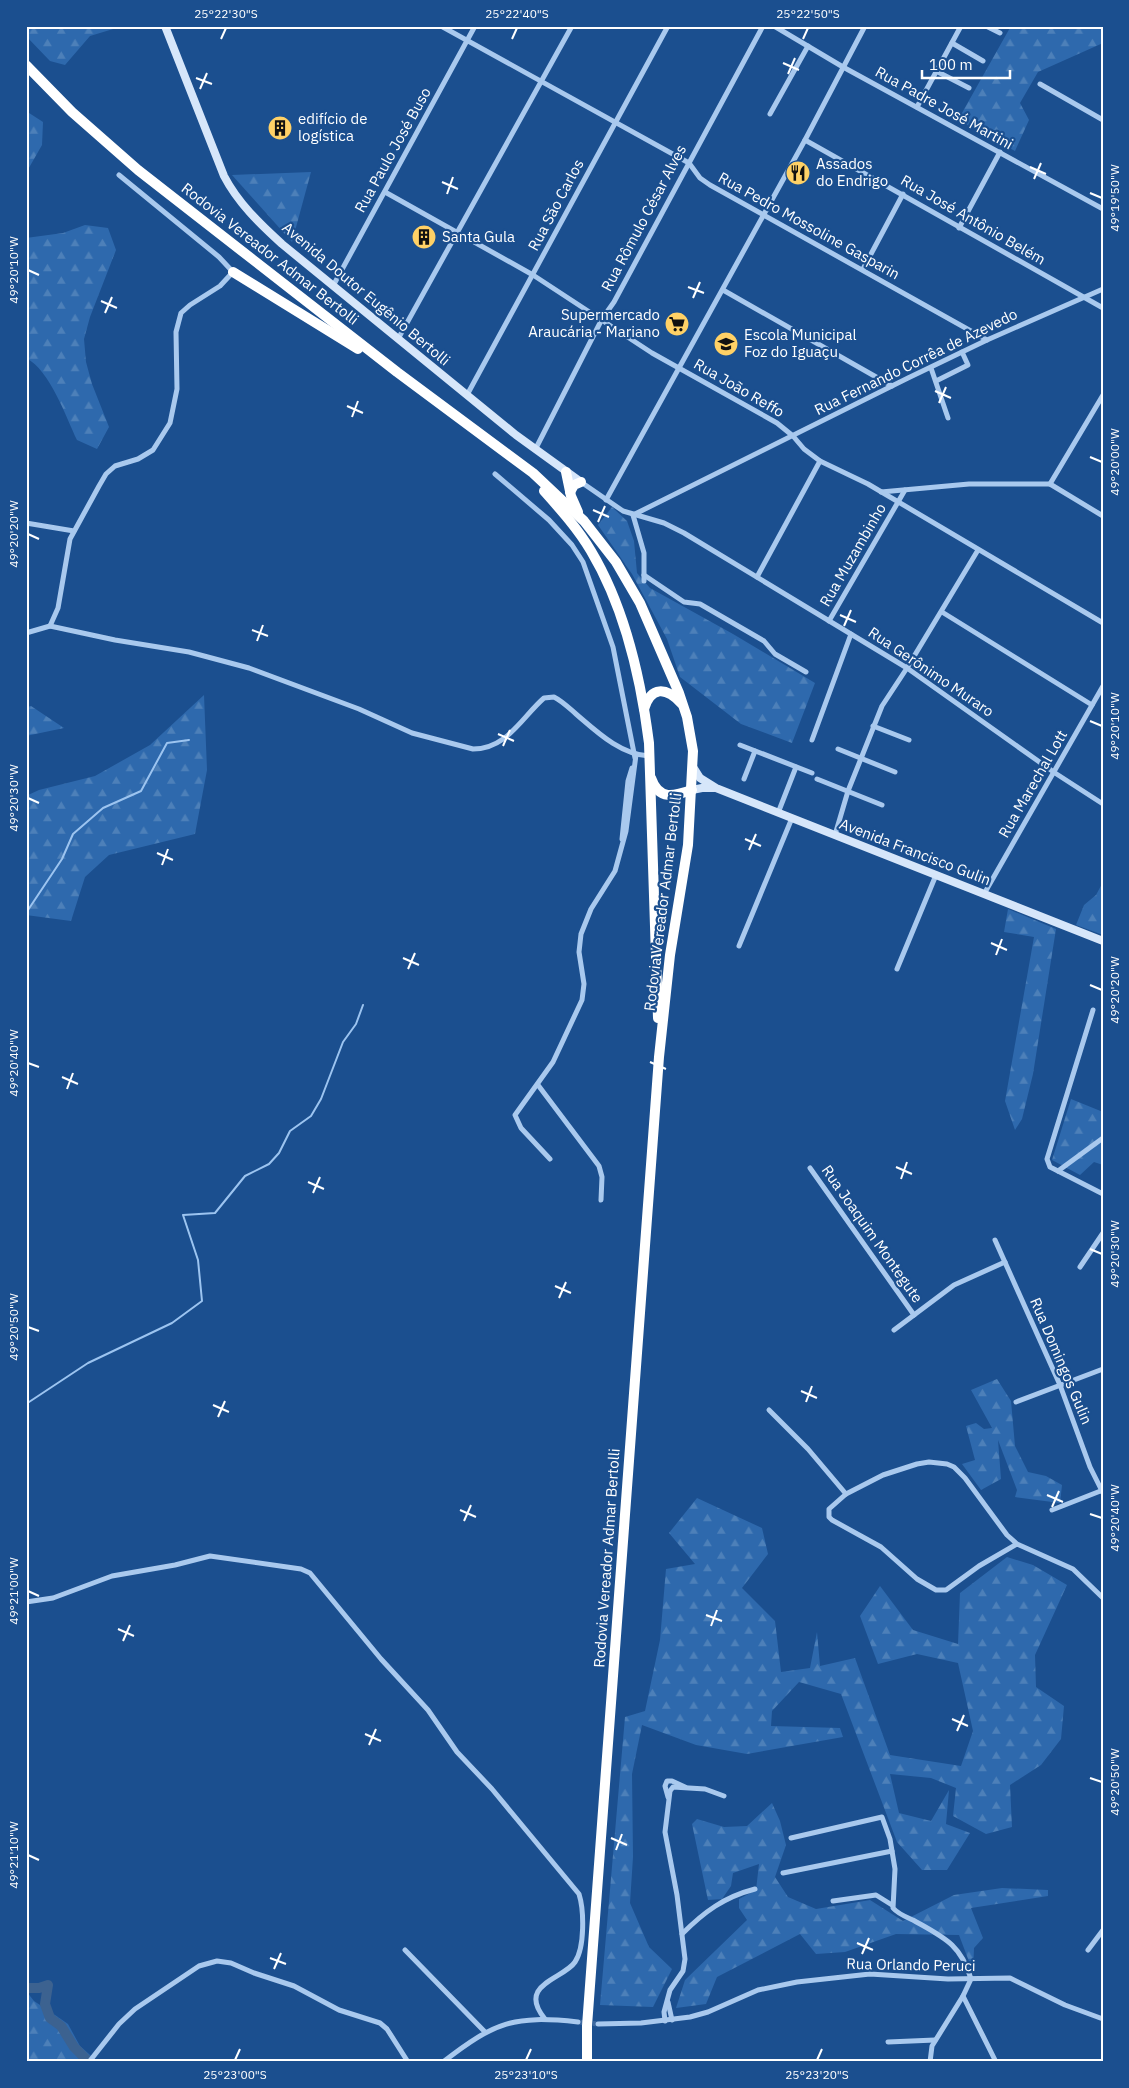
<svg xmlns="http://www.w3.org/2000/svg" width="1129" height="2088" viewBox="0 0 1129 2088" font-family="'IBM Plex Sans',sans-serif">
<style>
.green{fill:#2e69ad}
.forest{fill:url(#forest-firs)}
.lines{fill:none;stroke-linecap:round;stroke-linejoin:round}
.stream{stroke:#9cc4f0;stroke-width:2}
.river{stroke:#3c6290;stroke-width:10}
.street-tunnel{stroke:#3d69a0;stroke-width:5;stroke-dasharray:5 2.5;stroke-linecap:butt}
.street{stroke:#a9c9ee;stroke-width:5}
.secondary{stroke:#d6e6fa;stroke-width:8}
.highway{stroke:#fff;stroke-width:10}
.ticks{fill:none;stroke:#fff;stroke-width:2}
.labels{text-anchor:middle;stroke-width:4.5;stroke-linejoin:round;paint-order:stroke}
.street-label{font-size:15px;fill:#fff;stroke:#1b4f8f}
.poi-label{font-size:15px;fill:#fff;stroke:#1b4f8f;text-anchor:start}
.neatline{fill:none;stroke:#fff;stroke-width:2}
.ticks-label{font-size:12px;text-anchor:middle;fill:#fff}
</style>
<defs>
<pattern id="forest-firs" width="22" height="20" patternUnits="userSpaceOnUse" patternTransform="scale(1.25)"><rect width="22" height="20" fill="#2e69ad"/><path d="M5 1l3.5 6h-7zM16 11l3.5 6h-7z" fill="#4d80b9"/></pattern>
</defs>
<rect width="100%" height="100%" fill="#1b4f8f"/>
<path class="green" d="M 58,2017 L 68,2024 L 80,2046 L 98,2062 L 80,2062 Z"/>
<g class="forest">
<path d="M 26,26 L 123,26 L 90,36 L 65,65 L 50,61 L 26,36 Z"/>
<path d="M 1011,26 L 1103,26 L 1103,43 L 1038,72 L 1020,103 L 1029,120 L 1015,151 L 958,120 Z"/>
<path d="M 26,111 L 43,122 L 42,145 L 26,173 Z"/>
<path d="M 311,172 L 292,242 L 232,175 Z"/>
<path d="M 85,225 L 108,228 L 116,250 L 90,317 L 84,339 L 86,362 L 92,384 L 109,427 L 97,449 L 77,440 C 66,417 50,370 26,358 L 26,238 L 63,233 Z"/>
<path d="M 612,507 L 627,521 L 634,541 L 637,573 L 650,588 L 733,634 L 815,683 L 792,743 L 741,724 L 680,677 L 667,639 L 632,574 L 598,525 Z"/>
<path d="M 204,695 L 207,770 L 195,834 L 109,855 L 85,877 L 71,921 L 26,915 L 26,796 L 39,790 L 95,776 L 150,745 Z"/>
<path d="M 31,706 L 64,728 L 26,736 L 26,707 Z"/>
<path d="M 1103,882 L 1103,935 L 1076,925 L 1084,905 L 1096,895 Z"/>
<path d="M 1008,909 L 1056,929 L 1033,1074 L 1022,1119 L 1015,1130 L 1005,1101 L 1034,937 L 1004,932 Z"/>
<path d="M 1071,1099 L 1103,1112 L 1103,1165 L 1094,1162 L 1080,1175 L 1052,1160 Z"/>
<path d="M 997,1379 L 1011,1401 L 1015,1446 L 1028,1472 L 1046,1476 L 1062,1485 L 1060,1503 L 1015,1497 L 1017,1490 L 998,1440 L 1001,1479 L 981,1490 L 962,1464 L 975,1460 L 966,1426 L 976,1423 L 984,1429 L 992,1428 L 971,1390 Z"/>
<path d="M 697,1498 L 762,1528 L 768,1554 L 742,1588 L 775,1621 L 781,1672 L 810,1668 L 817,1632 L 820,1666 L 855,1658 L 890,1755 L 961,1766 L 973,1731 L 958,1663 L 917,1654 L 878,1664 L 860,1616 L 880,1586 L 913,1630 L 958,1644 L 960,1593 L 1007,1557 L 1033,1565 L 1067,1585 L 1035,1655 L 1036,1687 L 1064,1706 L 1061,1739 L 1041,1765 L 1010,1785 L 1012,1827 L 986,1834 L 953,1816 L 956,1788 L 931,1778 L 890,1774 L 899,1813 L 931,1821 L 949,1790 L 946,1824 L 970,1833 L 947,1870 L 922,1870 L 897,1842 L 841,1694 L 799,1682 L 772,1711 L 771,1726 L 840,1728 L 843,1737 L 747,1754 L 696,1745 L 642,1725 L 632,1774 L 633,1857 L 630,1903 L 649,1947 L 672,1969 L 653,2007 L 600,2005 L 625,1717 L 645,1711 L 660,1640 L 666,1569 L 695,1564 L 669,1533 Z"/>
<path d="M 772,1803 L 780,1821 L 786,1845 L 775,1877 L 788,1897 L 816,1909 L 870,1900 L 903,1921 L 954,1895 L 1002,1888 L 1048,1890 L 1048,1896 L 971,1908 L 983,1938 L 974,1948 L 973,1972 L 959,1935 L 896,1934 L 845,1952 L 816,1954 L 800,1934 L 717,1977 L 706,2004 L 676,2008 L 685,1980 L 747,1920 L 739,1908 L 739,1899 L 756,1890 L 759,1864 L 733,1873 L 731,1886 L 722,1899 L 708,1900 L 692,1824 L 697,1819 L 724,1827 L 747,1826 Z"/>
<path d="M 26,1991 L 34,2001 L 58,2017 L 80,2062 L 26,2062 Z"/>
</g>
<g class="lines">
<g class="stream">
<path d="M 26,913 L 62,859 L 73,834 L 103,808 L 141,791 L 167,743 L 189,740"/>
<path d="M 26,1404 L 88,1363 L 172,1323 L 202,1301 L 198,1260 L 183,1215 L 215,1213 L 245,1176 L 269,1164 L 279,1153 L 290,1131 L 311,1116 L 321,1099 L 343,1042 L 356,1024 L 363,1005"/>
</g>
<path class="river" d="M 26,1988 L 39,1988 L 48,1985 L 45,2004 L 50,2018 L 61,2026 L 74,2047 L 89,2062"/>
<path class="street-tunnel" d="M 578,2022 L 598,2024"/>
<g class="street">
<path d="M 441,26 L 689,163 L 700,178 L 710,185 L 987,340"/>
<path d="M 774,26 L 843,67 L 1103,209"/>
<path d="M 986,26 L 1000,33"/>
<path d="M 952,43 L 983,61"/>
<path d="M 936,71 L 969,88"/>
<path d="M 1040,84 L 1103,120"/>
<path d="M 917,107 L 961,26"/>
<path d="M 770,114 L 808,46"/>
<path d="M 805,140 L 1103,308"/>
<path d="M 385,192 L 533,275 L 652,353 L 777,423 L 793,436 L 804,449 L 820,461 L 868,484 L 1103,623"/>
<path d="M 959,228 L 1000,152"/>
<path d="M 863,269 L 903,194"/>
<path d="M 333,286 L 475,26"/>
<path d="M 723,290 L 892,386"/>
<path d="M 398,339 L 572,26"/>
<path d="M 931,368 L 948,418"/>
<path d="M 936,381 L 968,365 L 962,352"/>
<path d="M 467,395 L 668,26"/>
<path d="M 535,450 L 602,319 L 614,302 L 763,26"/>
<path d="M 495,474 L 549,520 L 572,545 L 583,562 L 613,647 L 635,758"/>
<path d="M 581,482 L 623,511 L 664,523 L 684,533 L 907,668 L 1055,773 L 1103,804"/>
<path d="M 1050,484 L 1103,395"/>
<path d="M 881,492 L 969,484 L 1050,484 L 1103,516"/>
<path d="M 606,500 L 805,140 L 865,26"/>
<path d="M 633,515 L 908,378 L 987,340 L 1103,289"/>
<path d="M 633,515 L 644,553 L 644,581"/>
<path d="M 26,523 L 74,531"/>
<path d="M 644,575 L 684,602 L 700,604 L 764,641 L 775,654 L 806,672"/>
<path d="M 757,577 L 820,461"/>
<path d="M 942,612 L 1092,705"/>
<path d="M 829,621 L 905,490"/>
<path d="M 50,626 L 58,608 L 70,539 L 99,486 L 106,474 L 115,466 L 138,459 L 153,450 L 170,423 L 177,389 L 176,332 L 181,313 L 190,305 L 220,286 L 233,272 L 219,257 L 119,175"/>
<path d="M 26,633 L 50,626 L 115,640 L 189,652 L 249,668 L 359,709 L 412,733 L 473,749 C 507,749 522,717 544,698 L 554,697 C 562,701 569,708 576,714 C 597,732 621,755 649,756"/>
<path d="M 873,726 L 909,740"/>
<path d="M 812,740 L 851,634"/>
<path d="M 740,745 L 812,773"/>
<path d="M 838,749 L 895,772"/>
<path d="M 744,779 L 755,751"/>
<path d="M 817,779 L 882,805"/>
<path d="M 778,813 L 796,767"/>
<path d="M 835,835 L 848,791 L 882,706 L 907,668 L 978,550"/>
<path d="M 622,839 L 628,781 L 632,768"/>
<path d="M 984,894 L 1103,686"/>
<path d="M 739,946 L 792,818"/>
<path d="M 897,969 L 936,875"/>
<path d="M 1093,1010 L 1047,1159 L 1050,1167 L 1054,1169 L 1103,1194"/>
<path d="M 538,1085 L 599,1166 L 602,1177 L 601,1200"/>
<path d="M 550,1159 L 521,1128 L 515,1115 L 553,1062 L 582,1000 L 584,984 L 579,952 L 581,934 L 591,909 L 615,871 L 626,831 L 636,755"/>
<path d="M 810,1168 L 914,1315"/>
<path d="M 1058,1171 L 1103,1138"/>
<path d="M 995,1240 L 1060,1385 L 1090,1467 L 1103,1493"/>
<path d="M 1080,1267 L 1103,1233"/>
<path d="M 894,1330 L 954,1285 L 1005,1262"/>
<path d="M 1016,1402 L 1103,1369"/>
<path d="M 769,1410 L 808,1449 L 846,1494"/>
<path d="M 1052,1510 L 1103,1490"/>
<path d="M 1017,1544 L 979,1566 L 946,1590 L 936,1590 L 917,1579 L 881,1547 L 832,1520 L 829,1517 L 829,1509 L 846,1494 L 883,1475 L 917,1464 L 929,1462 L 947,1464 L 954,1467 L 965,1478 L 1007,1535 L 1017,1544 L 1073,1569 L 1103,1598"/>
<path d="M 26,1602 L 53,1598 L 112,1576 L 175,1565 L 210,1556 L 301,1569 L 310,1573 L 381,1659 L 428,1710 L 457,1752 L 492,1789 L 579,1894 C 584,1910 585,1947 575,1962 C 564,1979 516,1984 545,2019"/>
<path d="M 668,1797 L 665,1786 L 667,1781 L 672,1781 L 685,1787"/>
<path d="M 791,1838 L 882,1817 L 890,1839 L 895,1869 L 893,1908 C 898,1914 906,1917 913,1920 C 943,1937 961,1944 971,1979 L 963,1996 L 996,2062"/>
<path d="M 783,1873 L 892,1851"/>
<path d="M 833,1901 L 876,1895 L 892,1905"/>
<path d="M 682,1934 C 704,1912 724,1897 755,1889"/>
<path d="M 405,1950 L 485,2032"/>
<path d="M 1088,1950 L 1103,1930"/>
<path d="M 668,2002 L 672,2020"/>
<path d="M 665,2021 L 664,2012 L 670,1990 L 683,1971 L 685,1959 L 677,1895 L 665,1832 L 670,1791 L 673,1787 L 705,1789 L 724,1796"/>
<path d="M 598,2024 L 641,2023 L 690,2017 L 708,2012 L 758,1990 L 797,1982 L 870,1974 L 948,1979 L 1010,1978 L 1065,2005 L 1103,2019"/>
<path d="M 888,2042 L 935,2040"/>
<path d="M 89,2062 L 119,2024 L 135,2009 L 199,1966 L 217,1961 L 231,1963 L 254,1973 L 294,1986 L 339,2010 L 380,2023 L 387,2029 L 408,2062"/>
<path d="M 443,2062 C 495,2022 513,2015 578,2022"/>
<path d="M 930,2062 L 932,2046 L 963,1996"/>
</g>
<g class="secondary">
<path d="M 165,26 L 224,176 C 238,203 260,224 282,244 L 516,435 L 581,482"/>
<path d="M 693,767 L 700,778 L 716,788 L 1103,941"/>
<path d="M 692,790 L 702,788 L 714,788"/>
</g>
<g class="highway">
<path d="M 26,65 L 72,112 L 138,170 L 397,372 L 533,473 L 584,521 L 616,562 L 640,603 L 679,693 L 687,717 L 693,751 L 688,845 L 670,955 L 659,1057 L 587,2026 L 587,2062"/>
<path d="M 233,272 L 358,349"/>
<path d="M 566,472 L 571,496 L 578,512"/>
<path d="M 544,491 C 561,510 578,529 591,551 C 624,606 641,680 649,743 L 658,1018"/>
<path d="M 570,492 L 574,485 L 581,482"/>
<path d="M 644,709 C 651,686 666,687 681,703"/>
<path d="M 651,778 C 659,801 674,796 692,790"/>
</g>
</g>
<path class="ticks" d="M 221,39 L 226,28M 512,39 L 517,28M 803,39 L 808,28M 783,63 L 799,70M 788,74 L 795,58M 196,78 L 212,84M 200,89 L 207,73M 1030,167 L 1046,174M 1034,179 L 1041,163M 442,182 L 458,189M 1090,193 L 1102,198M 447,194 L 453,177M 28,270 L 39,275M 688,287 L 704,293M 693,298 L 700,282M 101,301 L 117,308M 105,313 L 112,297M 935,391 L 951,398M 939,403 L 946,387M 347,406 L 363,413M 352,417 L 358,401M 1090,457 L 1102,462M 593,510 L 609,517M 598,522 L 605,506M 28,534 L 39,539M 840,615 L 856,622M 844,626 L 851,610M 252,630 L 268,636M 257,641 L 263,625M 1090,721 L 1102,726M 498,734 L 514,741M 503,746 L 510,730M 28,798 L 39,803M 745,839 L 761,846M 749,850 L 756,834M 157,853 L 173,860M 162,865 L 168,849M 991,943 L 1007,950M 996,955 L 1002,939M 403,958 L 419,965M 408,969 L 415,953M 1090,985 L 1102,990M 650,1062 L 666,1069M 28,1063 L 39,1067M 654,1074 L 661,1058M 62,1077 L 78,1084M 67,1089 L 73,1073M 896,1167 L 912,1174M 901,1179 L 907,1162M 308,1182 L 324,1189M 313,1193 L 320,1177M 1090,1249 L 1102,1254M 555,1286 L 571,1293M 559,1298 L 566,1282M 28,1327 L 39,1331M 801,1391 L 817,1398M 806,1402 L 812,1386M 213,1405 L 229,1412M 218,1417 L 225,1401M 1047,1495 L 1063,1502M 1052,1507 L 1059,1491M 460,1510 L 476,1517M 1090,1514 L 1102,1518M 464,1521 L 471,1505M 28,1591 L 39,1596M 706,1615 L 722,1621M 711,1626 L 717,1610M 118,1629 L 134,1636M 123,1641 L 130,1625M 952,1719 L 968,1726M 957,1731 L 964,1715M 365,1734 L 381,1741M 369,1745 L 376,1729M 1090,1778 L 1102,1782M 611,1838 L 627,1845M 616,1850 L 622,1834M 28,1855 L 39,1860M 857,1943 L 873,1950M 862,1954 L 869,1938M 270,1958 L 286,1964M 274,1969 L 281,1953M 235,2060 L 240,2049M 526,2060 L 531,2049M 817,2060 L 822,2049"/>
<defs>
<symbol id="building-disc" viewBox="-11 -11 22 22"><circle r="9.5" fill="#ffd166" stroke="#1b4f8f"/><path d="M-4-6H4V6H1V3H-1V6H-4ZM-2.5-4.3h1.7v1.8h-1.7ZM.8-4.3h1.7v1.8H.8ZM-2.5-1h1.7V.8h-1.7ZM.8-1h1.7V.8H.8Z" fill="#111"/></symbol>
<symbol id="restaurant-disc" viewBox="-11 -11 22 22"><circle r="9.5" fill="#ffd166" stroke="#1b4f8f"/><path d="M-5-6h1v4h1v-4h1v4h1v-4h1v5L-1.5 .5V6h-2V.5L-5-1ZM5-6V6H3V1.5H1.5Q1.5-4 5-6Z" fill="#111"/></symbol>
<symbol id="supermarket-disc" viewBox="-11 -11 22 22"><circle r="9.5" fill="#ffd166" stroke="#1b4f8f"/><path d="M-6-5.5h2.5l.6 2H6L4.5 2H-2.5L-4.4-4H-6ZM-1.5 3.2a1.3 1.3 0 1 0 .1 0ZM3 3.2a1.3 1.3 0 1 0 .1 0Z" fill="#111"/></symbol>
<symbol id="school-disc" viewBox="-11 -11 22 22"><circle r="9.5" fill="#ffd166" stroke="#1b4f8f"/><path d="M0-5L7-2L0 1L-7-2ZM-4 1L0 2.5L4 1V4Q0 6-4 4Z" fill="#111"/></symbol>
</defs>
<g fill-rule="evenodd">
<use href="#building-disc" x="266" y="114" width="28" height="28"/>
<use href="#restaurant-disc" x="784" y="159" width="28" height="28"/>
<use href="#building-disc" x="410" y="223" width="28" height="28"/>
<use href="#supermarket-disc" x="663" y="310" width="28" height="28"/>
<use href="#school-disc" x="712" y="330" width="28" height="28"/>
</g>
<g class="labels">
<g class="street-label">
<text transform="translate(944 108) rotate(29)" y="5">Rua Padre José Martini</text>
<text transform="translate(393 150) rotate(-61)" y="5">Rua Paulo José Buso</text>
<text transform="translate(556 205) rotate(-62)" y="5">Rua São Carlos</text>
<text transform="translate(644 218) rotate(-62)" y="5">Rua Rômulo César Alves</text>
<text transform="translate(973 220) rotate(30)" y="5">Rua José Antônio Belém</text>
<text transform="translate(809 226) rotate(29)" y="5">Rua Pedro Mossoline Gasparin</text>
<text transform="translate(270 254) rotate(38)" y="5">Rodovia Vereador Admar Bertolli</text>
<text transform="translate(366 294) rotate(40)" y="5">Avenida Doutor Eugênio Bertolli</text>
<text transform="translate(916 362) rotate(-26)" y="5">Rua Fernando Corrêa de Azevedo</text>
<text transform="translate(739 388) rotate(30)" y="5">Rua João Reffo</text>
<text transform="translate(853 555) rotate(-60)" y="5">Rua Muzambinho</text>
<text transform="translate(931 672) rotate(34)" y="5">Rua Gerônimo Muraro</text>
<text transform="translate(1033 784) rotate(-60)" y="5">Rua Marechal Lott</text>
<text transform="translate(915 852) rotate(21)" y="5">Avenida Francisco Gulin</text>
<text transform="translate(663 902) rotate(-83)" y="5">Rodovia Vereador Admar Bertolli</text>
<text transform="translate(872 1234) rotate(55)" y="5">Rua Joaquim Montegute</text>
<text transform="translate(1061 1361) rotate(67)" y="5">Rua Domingos Gulin</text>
<text transform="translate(607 1558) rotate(-86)" y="5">Rodovia Vereador Admar Bertolli</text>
<text transform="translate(911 1965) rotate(1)" y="5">Rua Orlando Peruci</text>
</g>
<g class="poi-label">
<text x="298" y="124">edifício de<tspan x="298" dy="17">logística</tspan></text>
<text x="816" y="169">Assados<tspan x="816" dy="17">do Endrigo</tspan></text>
<text x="442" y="242">Santa Gula</text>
<text x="660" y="320" text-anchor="end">Supermercado<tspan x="660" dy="17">Araucária - Mariano</tspan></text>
<text x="744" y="340">Escola Municipal<tspan x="744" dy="17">Foz do Iguaçu</tspan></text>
</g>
</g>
<rect width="1129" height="2088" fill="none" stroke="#1b4f8f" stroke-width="55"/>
<path d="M922 70v8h88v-8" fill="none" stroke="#ffffff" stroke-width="2.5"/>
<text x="929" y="70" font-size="15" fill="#ffffff" stroke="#1b4f8f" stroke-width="4" paint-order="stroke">100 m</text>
<rect x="28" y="28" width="1074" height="2032" class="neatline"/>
<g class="ticks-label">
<text x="226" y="18">25°22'30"S</text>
<text x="517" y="18">25°22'40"S</text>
<text x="808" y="18">25°22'50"S</text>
<text transform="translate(1115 198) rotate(-90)" y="4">49°19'50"W</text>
<text transform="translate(14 270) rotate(-90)" y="4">49°20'10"W</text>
<text transform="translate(1115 462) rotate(-90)" y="4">49°20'00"W</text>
<text transform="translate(14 534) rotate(-90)" y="4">49°20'20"W</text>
<text transform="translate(1115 726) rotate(-90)" y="4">49°20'10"W</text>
<text transform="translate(14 798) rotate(-90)" y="4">49°20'30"W</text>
<text transform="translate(1115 990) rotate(-90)" y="4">49°20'20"W</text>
<text transform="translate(14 1063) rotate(-90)" y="4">49°20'40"W</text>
<text transform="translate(1115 1254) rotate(-90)" y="4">49°20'30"W</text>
<text transform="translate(14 1327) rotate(-90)" y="4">49°20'50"W</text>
<text transform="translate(1115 1518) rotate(-90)" y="4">49°20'40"W</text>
<text transform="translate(14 1591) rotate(-90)" y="4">49°21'00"W</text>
<text transform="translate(1115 1782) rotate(-90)" y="4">49°20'50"W</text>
<text transform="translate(14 1855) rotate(-90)" y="4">49°21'10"W</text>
<text x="235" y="2079">25°23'00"S</text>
<text x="526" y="2079">25°23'10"S</text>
<text x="817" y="2079">25°23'20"S</text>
</g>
</svg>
